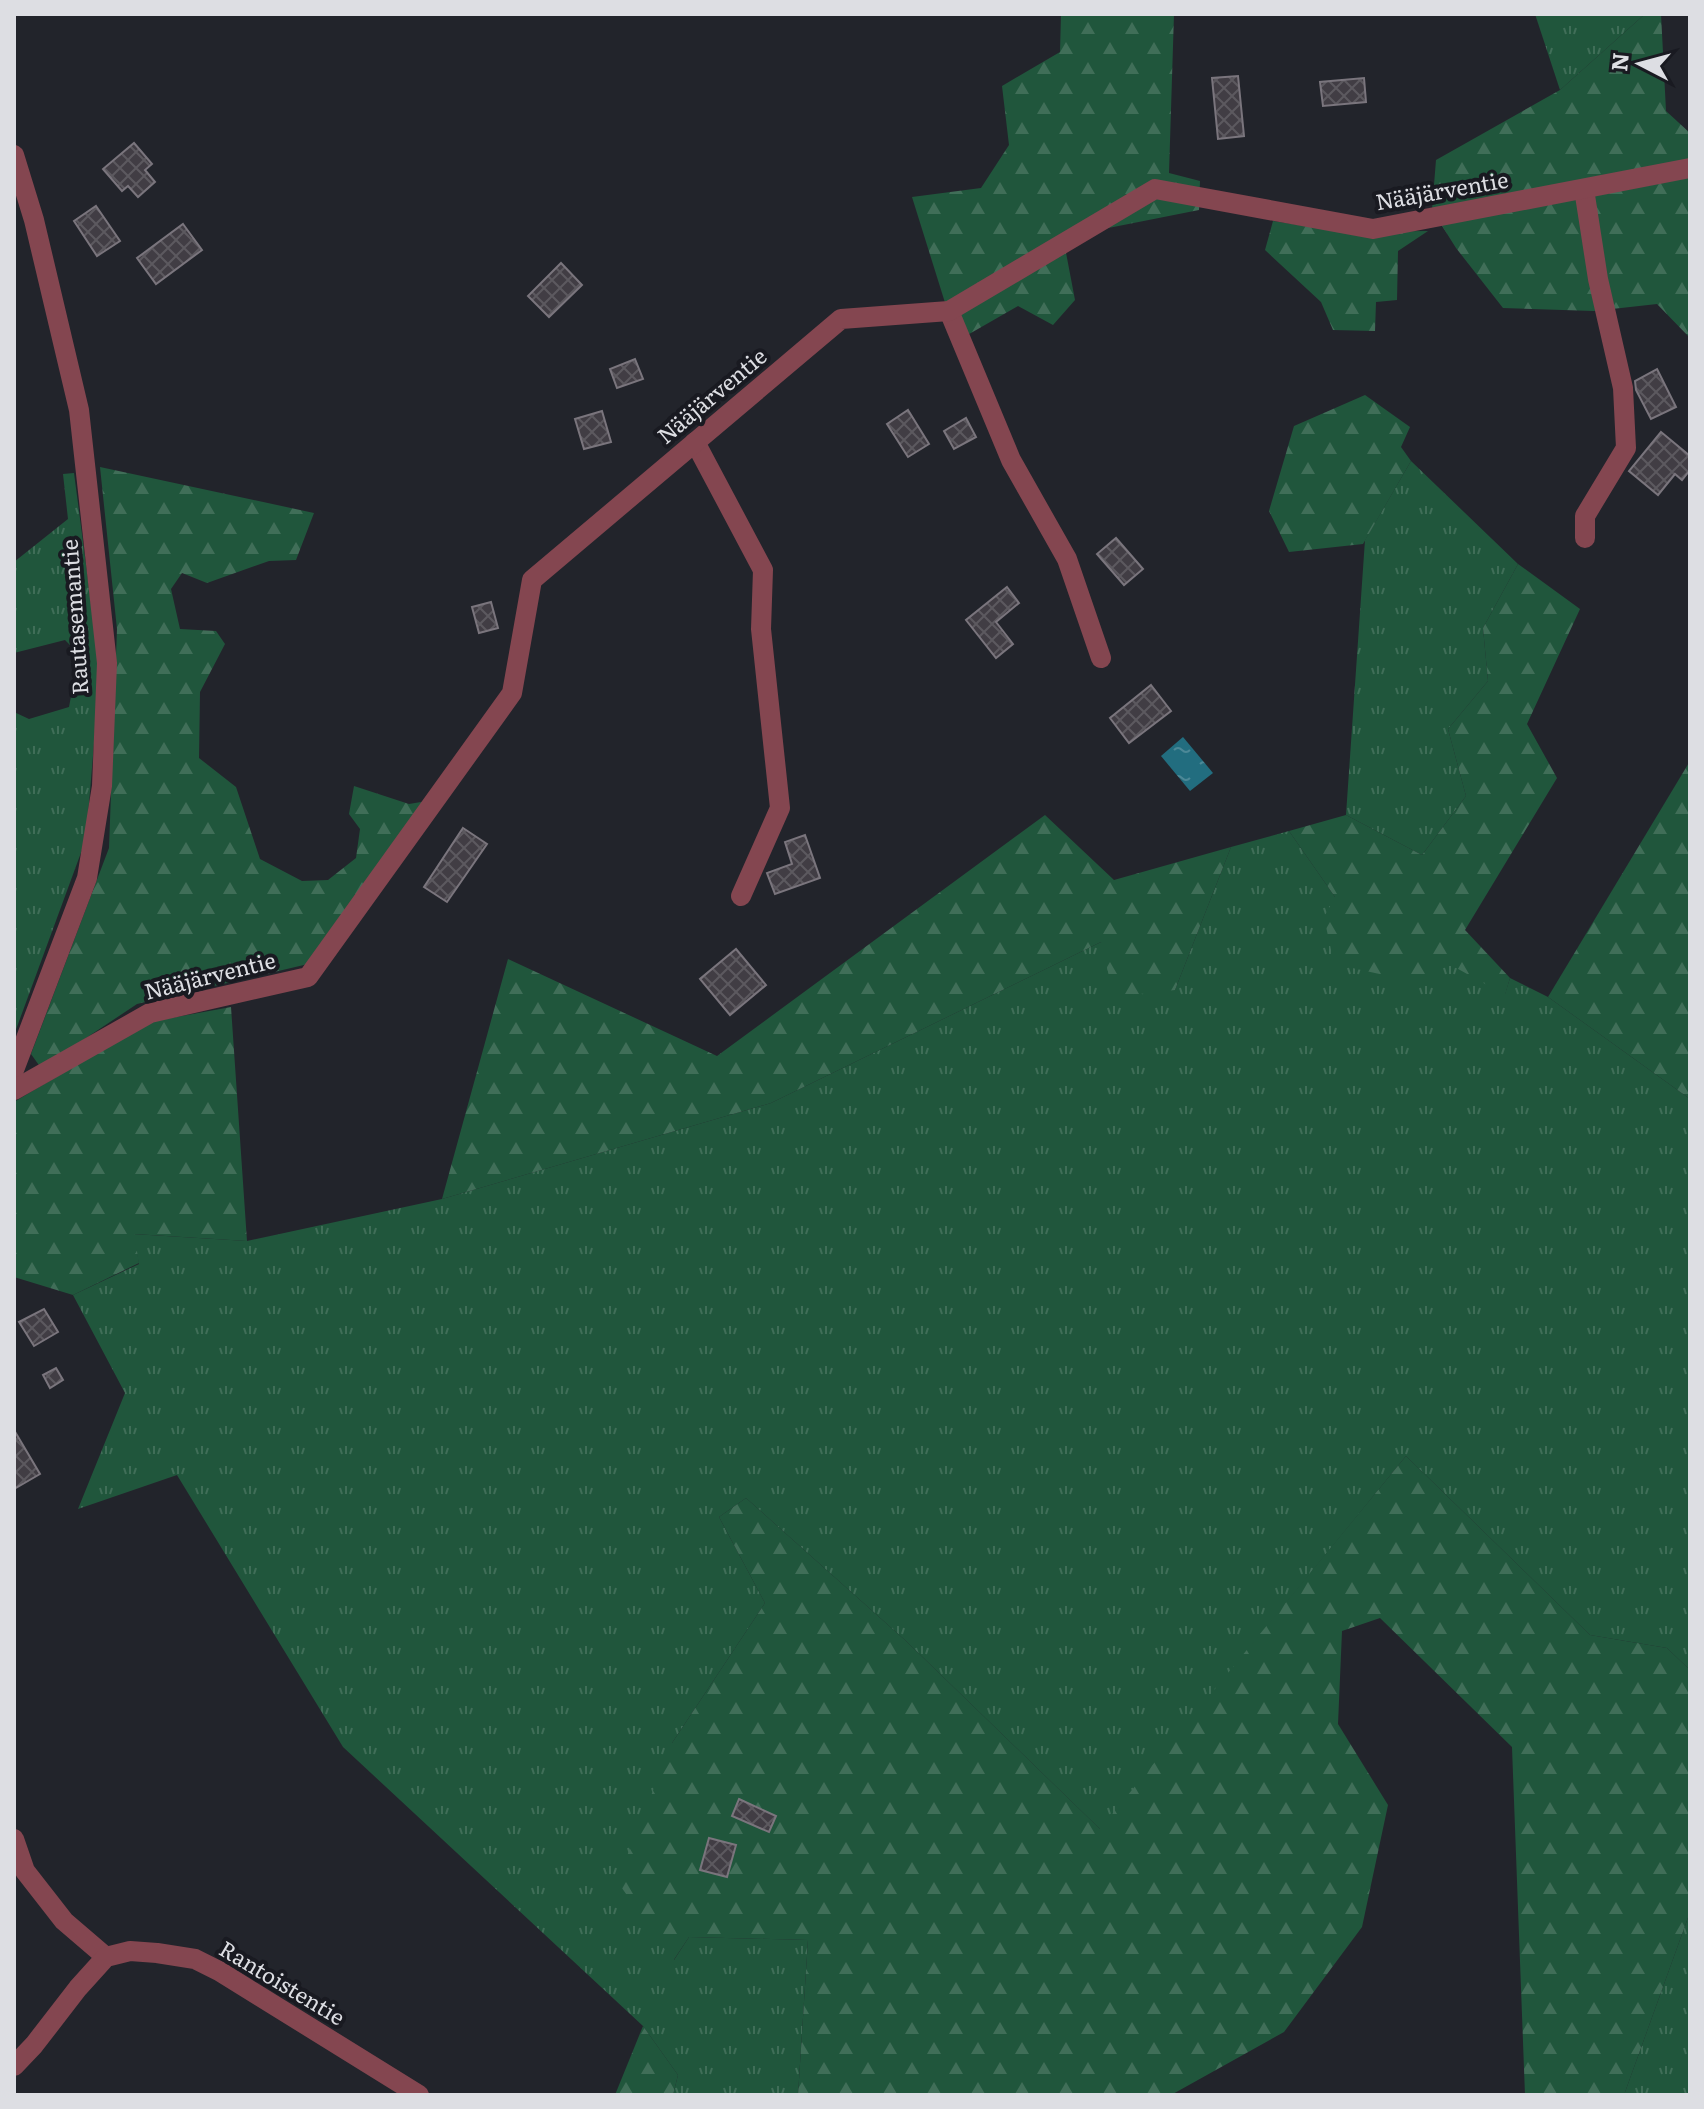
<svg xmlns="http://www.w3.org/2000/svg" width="1704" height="2109" viewBox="0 0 1704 2109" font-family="Literata,serif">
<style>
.grass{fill:url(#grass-tufts)}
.forest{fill:url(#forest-firs)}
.water{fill:url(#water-ripples)}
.building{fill:url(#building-cross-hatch);stroke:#7a757d;stroke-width:2}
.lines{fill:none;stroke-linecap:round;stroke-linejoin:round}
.minor{stroke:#844650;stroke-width:20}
.labels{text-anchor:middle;stroke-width:8;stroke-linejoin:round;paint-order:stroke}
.street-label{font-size:22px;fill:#dddee3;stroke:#191a21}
</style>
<defs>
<pattern id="grass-tufts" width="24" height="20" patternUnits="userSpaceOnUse" patternTransform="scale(2)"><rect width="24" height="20" fill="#20563c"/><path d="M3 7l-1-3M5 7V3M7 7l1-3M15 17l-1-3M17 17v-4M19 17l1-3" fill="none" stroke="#406e58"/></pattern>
<pattern id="forest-firs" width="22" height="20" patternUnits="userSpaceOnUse" patternTransform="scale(2)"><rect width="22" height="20" fill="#20563c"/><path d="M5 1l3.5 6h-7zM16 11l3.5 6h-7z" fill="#406e58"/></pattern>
<pattern id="water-ripples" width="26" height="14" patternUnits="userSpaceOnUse" patternTransform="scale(2)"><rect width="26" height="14" fill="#226d7f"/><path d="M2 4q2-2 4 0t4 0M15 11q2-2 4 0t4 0" fill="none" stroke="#4c8897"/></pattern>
<pattern id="building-cross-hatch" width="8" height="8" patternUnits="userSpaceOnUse" patternTransform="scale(2)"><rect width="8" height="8" fill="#413d44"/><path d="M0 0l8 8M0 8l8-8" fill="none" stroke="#5c595f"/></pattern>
</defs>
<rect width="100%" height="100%" fill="#22242b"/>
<g class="grass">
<path d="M 1535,14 L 1645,14 L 1560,90 Z"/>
<path d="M 1411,461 L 1518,564 L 1483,628 L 1488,681 L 1448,729 L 1466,796 L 1422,855 L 1346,815 L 1365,540 Z"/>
<path d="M 74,473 L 100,672 L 86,839 L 14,1035 L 14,712 L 29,719 L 69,707 L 79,654 L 65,640 L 14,653 L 14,562 L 68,519 L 63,474 Z"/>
<path d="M 1289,831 L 1335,897 L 1505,994 L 1510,978 L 1548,997 L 1690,1099 L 1690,1670 L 1667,1648 L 1590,1635 L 1406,1456 L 1101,1830 L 906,1641 L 746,1498 L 719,1517 L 765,1603 L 672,1743 L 674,1960 L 689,1937 L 808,1940 L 798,2095 L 673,2095 L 678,2075 L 643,2026 L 343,1747 L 177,1475 L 78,1509 L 125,1393 L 73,1295 L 139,1264 L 133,1234 L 247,1241 L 442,1199 L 771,1103 L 1101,942 L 1175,990 L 1231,847 Z"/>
<path d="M 1690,1912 L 1690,2095 L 1624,2095 Z"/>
</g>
<g class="forest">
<path d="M 1061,14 L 1174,14 L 1169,173 L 1200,181 L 1199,210 L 1063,237 L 1075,300 L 1053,325 L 1018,306 L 957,341 L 912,197 L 981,188 L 1009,145 L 1002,86 L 1060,52 Z"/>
<path d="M 1645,14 L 1661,14 L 1666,111 L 1690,133 L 1690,338 L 1657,304 L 1594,311 L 1503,308 L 1456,248 L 1432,210 L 1436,160 L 1560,90 Z"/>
<path d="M 1273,221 L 1344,232 L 1428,231 L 1398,251 L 1397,300 L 1376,302 L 1375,331 L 1333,330 L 1321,302 L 1265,250 Z"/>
<path d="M 1365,395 L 1410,427 L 1401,447 L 1411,461 L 1363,544 L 1289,552 L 1269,511 L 1294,426 Z"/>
<path d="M 100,467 L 314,513 L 296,560 L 269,561 L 207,583 L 182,573 L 171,589 L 180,629 L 216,631 L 225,644 L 200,692 L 199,758 L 236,787 L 260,859 L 302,881 L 328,880 L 356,858 L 360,829 L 349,814 L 354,786 L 409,804 L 427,801 L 308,964 L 137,1004 L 41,1068 L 31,1054 L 109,848 L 117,629 Z"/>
<path d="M 1518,564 L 1580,609 L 1527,724 L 1557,778 L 1465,930 L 1510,978 L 1505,995 L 1442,960 L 1425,984 L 1334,964 L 1324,917 L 1335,897 L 1289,831 L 1346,815 L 1422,855 L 1466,796 L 1448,729 L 1488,681 L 1483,628 Z"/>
<path d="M 1690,761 L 1690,1099 L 1548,997 Z"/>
<path d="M 1045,815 L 1114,880 L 1231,847 L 1175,990 L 1114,997 L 1101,942 L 771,1103 L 442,1199 L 508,959 L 717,1056 Z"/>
<path d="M 231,1007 L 247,1241 L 134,1234 L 139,1263 L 73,1295 L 14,1277 L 14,1102 L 149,1022 Z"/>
<path d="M 1406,1456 L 1590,1635 L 1667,1648 L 1690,1670 L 1690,1912 L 1624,2095 L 1525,2095 L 1512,1747 L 1380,1618 L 1342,1631 L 1338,1724 L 1388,1805 L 1362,1927 L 1284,2032 L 1171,2095 L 798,2095 L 808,1940 L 689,1937 L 673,1961 L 617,1881 L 672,1743 L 765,1603 L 719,1517 L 746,1498 L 906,1641 L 1100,1829 Z"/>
<path d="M 643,2026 L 678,2075 L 673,2095 L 615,2095 Z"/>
</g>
<path class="water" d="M 1183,737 L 1213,773 L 1190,791 L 1161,756 Z"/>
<g class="building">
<path d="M 1238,76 L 1244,136 L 1218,139 L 1212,78 Z"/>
<path d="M 1364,78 L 1366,102 L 1323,106 L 1320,82 Z"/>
<path d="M 134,143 L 152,164 L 145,170 L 155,182 L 138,197 L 128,186 L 122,191 L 103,169 Z"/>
<path d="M 96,206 L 120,241 L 97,256 L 74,221 Z"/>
<path d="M 183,224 L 202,250 L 156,284 L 137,258 Z"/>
<path d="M 561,263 L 582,285 L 549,317 L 528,296 Z"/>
<path d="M 635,359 L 643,379 L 617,388 L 610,369 Z"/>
<path d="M 1657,369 L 1676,407 L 1651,419 L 1636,390 L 1635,381 Z"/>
<path d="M 908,410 L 929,444 L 908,457 L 887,424 Z"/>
<path d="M 602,411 L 611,442 L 584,449 L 575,419 Z"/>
<path d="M 966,418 L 976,437 L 954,449 L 944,431 Z"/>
<path d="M 1661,432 L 1690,456 L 1690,470 L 1682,480 L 1675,474 L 1658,495 L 1629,471 Z"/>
<path d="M 1116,538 L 1143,569 L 1124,585 L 1097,554 Z"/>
<path d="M 1007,587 L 1019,603 L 996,622 L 1013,644 L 996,658 L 966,620 Z"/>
<path d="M 491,602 L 498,628 L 479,633 L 472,607 Z"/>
<path d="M 1151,685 L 1171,711 L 1129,743 L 1110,718 Z"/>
<path d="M 463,828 L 487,844 L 447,902 L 424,887 Z"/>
<path d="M 805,835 L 820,878 L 775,894 L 767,873 L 792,864 L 785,842 Z"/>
<path d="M 736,949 L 766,985 L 730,1015 L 700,979 Z"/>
<path d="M 44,1309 L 58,1332 L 34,1346 L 19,1322 Z"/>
<path d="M 56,1368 L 63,1380 L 50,1388 L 43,1375 Z"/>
<path d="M 14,1430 L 40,1474 L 14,1489 Z"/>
<path d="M 739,1799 L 776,1816 L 769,1832 L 732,1816 Z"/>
<path d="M 709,1838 L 736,1845 L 727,1877 L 700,1870 Z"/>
</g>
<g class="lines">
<g class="minor">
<path d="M 14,155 L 34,220 L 79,410 L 107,663 L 102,786 L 87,878 L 14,1070"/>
<path d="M 1584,189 L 1598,279 L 1623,388 L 1626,448 L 1585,516 L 1585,538"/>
<path d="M 949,311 L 1011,460 L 1067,559 L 1101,658"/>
<path d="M 695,442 L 763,570 L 761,629 L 780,808 L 741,896"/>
<path d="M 14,1090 L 150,1013 L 308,977 L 512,693 L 532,580 L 841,319 L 949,311 L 1155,189 L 1373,229 L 1690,168"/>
<path d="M 14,1839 L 25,1871 L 64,1921 L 106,1957"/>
<path d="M 14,2066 L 34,2045 L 78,1988 L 106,1957 L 130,1951 L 157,1953 L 195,1959 L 219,1971 L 419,2095"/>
</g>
</g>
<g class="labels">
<g class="street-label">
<text transform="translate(1442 191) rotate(-10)" y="8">Nääjärventie</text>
<text transform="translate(712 396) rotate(-40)" y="8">Nääjärventie</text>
<text transform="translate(75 617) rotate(-94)" y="8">Rautasemantie</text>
<text transform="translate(210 976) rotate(-14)" y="8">Nääjärventie</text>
<text transform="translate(282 1983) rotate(31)" y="8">Rantoistentie</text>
</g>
</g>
<rect width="1704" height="2109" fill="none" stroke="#dddee3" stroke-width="32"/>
<g transform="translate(1640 64) rotate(276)" stroke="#191a21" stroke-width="6" paint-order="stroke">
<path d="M0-6L14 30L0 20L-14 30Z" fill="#dddee3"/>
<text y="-12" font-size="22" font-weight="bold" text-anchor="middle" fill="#dddee3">N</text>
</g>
</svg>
